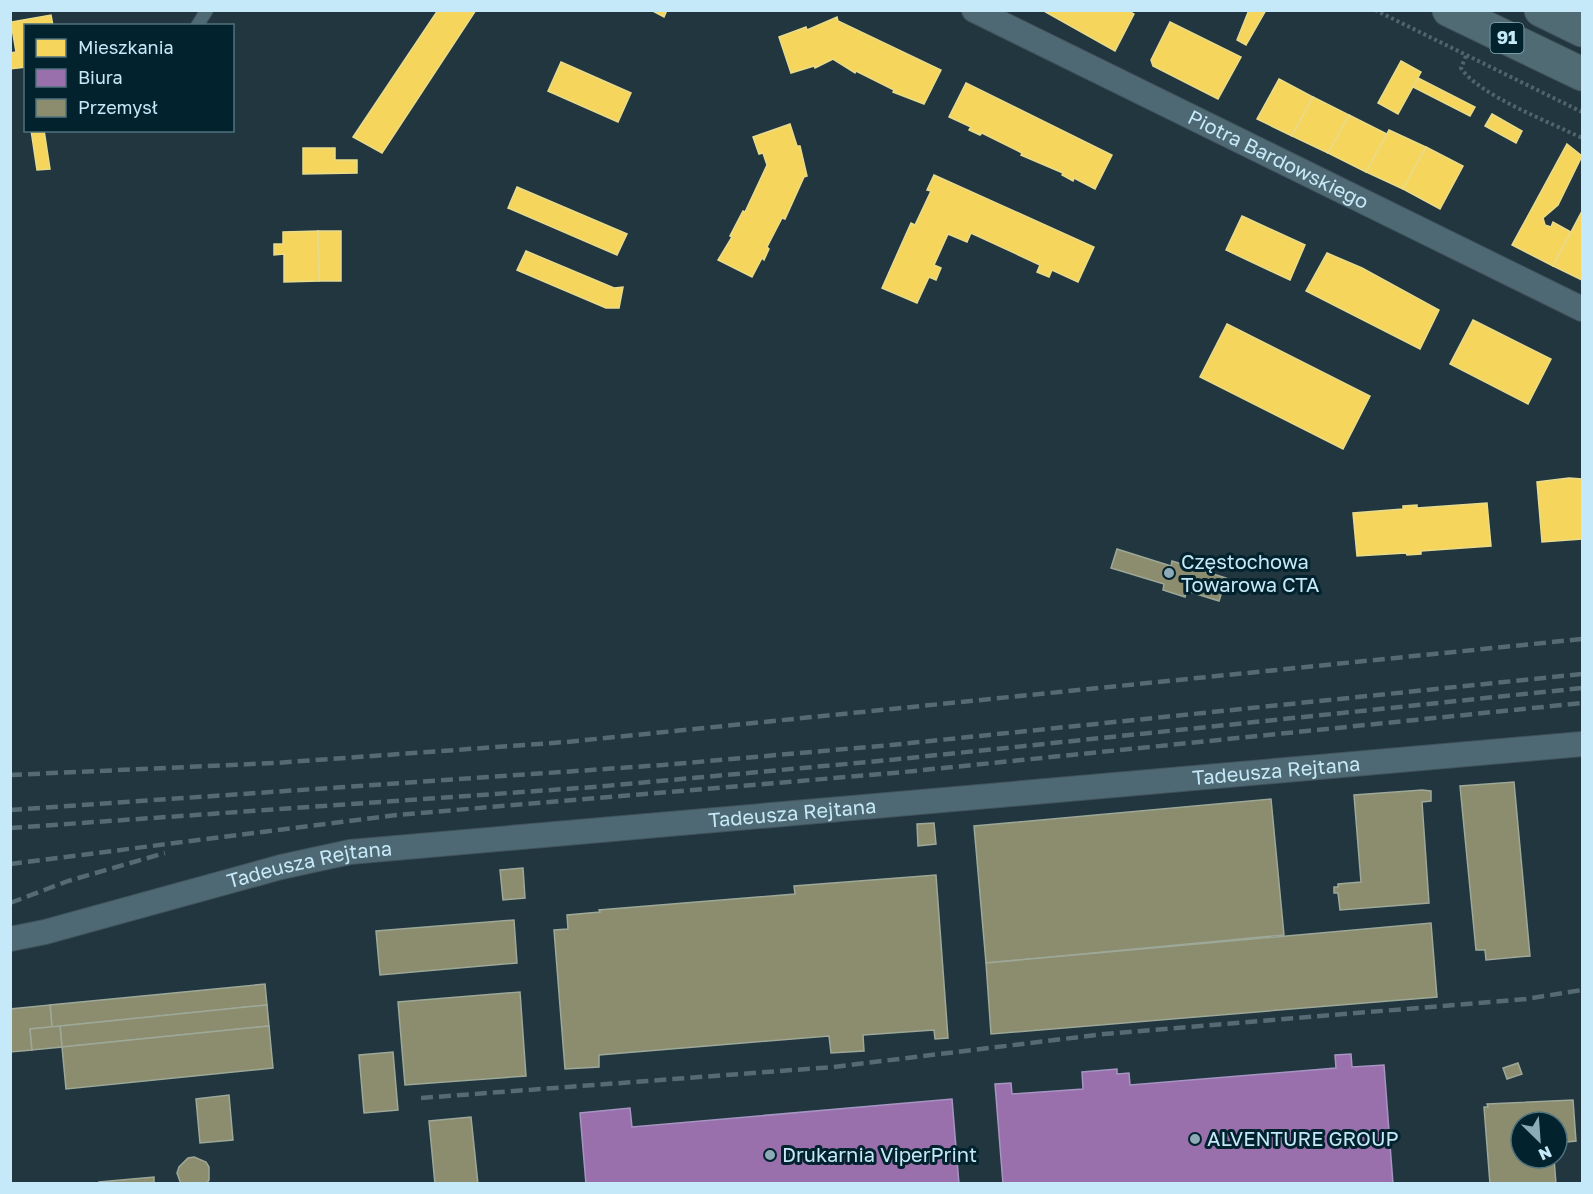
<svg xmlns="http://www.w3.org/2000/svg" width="1593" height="1194" viewBox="0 0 1593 1194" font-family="'Golos Text',sans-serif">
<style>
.homes{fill:#f6d55c;stroke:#e8db8b;stroke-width:1.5}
.offices{fill:#9970ab;stroke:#a694c2;stroke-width:1.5}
.industry{fill:#8c8c6e;stroke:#9da898;stroke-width:1.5}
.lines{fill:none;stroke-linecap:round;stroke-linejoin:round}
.service-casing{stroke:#40525b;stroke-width:14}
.minor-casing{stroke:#40525b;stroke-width:26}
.primary-casing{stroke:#40525b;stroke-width:35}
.path{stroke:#4f646c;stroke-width:4;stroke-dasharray:3 3;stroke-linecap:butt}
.service{stroke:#4e6973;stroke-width:12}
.minor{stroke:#4e6973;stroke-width:24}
.primary{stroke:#506b74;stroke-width:33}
.rail{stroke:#556b73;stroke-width:4.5;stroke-dasharray:12 6;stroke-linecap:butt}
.poi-dot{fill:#8caab8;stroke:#02222e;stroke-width:2}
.labels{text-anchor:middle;stroke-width:6;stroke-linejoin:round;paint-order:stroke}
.shield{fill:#02222e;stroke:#8badbc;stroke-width:1.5}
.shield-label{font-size:18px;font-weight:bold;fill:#c6e9f9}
.street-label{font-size:20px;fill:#c6e9f9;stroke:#02222e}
.poi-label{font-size:20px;fill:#c6e9f9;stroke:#02222e;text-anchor:start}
</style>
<rect width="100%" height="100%" fill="#21363e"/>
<g class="homes">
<path d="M 438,10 L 476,10 L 382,153 L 353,137 Z"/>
<path d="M 651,10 L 667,10 L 664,17 Z"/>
<path d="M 1042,10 L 1127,10 L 1134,14 L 1115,51 Z"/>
<path d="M 1249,10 L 1266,10 L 1246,45 L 1237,40 Z"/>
<path d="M 51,15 L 53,26 L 26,26 L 26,67 L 10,69 L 10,53 L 16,52 L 11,22 Z"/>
<path d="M 837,17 L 838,21 L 941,70 L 924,104 L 893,92 L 894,90 L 856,71 L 855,73 L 833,59 L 815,68 L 814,66 L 791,73 L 779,37 L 806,27 L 807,30 Z"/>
<path d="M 1170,22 L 1241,57 L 1218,99 L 1153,66 L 1151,60 Z"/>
<path d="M 1401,61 L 1421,72 L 1398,114 L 1378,103 Z"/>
<path d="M 561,62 L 631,93 L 618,122 L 548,91 Z"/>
<path d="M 1418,78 L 1475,107 L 1470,116 L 1413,87 Z"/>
<path d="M 1279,79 L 1313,97 L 1292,136 L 1257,119 Z"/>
<path d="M 966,83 L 1112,155 L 1095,189 L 1074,178 L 1073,181 L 1062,175 L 1063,173 L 1021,155 L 1022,153 L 982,133 L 980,135 L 969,130 L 971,127 L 949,117 Z"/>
<path d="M 1313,97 L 1349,115 L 1328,153 L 1292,136 Z"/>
<path d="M 1492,114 L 1522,131 L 1516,143 L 1485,126 Z"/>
<path d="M 1349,115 L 1387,134 L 1366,172 L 1328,153 Z"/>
<path d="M 790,124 L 797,146 L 800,146 L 807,176 L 804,177 L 785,219 L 782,218 L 767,247 L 769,249 L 764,260 L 762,258 L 752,277 L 718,260 L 732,237 L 730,236 L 743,211 L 745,212 L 767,165 L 763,153 L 759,154 L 753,137 Z"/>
<path d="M 31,130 L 44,130 L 50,169 L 37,170 Z"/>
<path d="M 1389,130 L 1426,147 L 1403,189 L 1366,172 Z"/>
<path d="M 1567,144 L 1582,156 L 1558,205 L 1543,218 L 1545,225 L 1551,227 L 1553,222 L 1571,232 L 1553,266 L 1512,245 Z"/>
<path d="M 1426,147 L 1463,166 L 1440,209 L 1403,189 Z"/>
<path d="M 303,148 L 335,148 L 335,160 L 357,160 L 357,173 L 303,174 Z"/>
<path d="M 934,175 L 1094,247 L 1078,282 L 1052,270 L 1049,277 L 1037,272 L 1040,265 L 971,233 L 967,242 L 948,234 L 934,265 L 941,268 L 936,280 L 929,277 L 917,303 L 882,288 L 911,223 L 915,225 L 931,191 L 927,190 Z"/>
<path d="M 517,187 L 627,234 L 617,255 L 508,208 Z"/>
<path d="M 1582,211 L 1582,280 L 1553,266 Z"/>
<path d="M 1242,216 L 1305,245 L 1290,280 L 1226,250 Z"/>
<path d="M 318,231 L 341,231 L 341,281 L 319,281 Z"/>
<path d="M 318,231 L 319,281 L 284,282 L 284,254 L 274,255 L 274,244 L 283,244 L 283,232 Z"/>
<path d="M 526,251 L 614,288 L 623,287 L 619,308 L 606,308 L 517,270 Z"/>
<path d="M 1327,253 L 1362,268 L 1439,310 L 1420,349 L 1306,291 Z"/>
<path d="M 1473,320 L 1551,359 L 1528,404 L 1450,364 Z"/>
<path d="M 1227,324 L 1370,396 L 1343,449 L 1200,377 Z"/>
<path d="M 1569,478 L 1582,479 L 1582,539 L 1542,542 L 1537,482 Z"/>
<path d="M 1487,503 L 1491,546 L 1421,551 L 1421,554 L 1407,555 L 1406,553 L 1357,556 L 1353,513 L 1403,509 L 1403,506 L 1417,505 L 1417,508 Z"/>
</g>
<g class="offices">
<path d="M 1351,1054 L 1352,1067 L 1384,1065 L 1393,1184 L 1003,1184 L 995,1084 L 1011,1083 L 1012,1094 L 1083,1089 L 1082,1072 L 1117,1069 L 1117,1074 L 1129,1073 L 1130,1085 L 1336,1068 L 1335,1055 Z"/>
<path d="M 952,1099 L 959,1184 L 586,1184 L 580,1113 L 630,1108 L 632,1127 Z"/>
</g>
<g class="industry">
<path d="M 1117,549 L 1171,566 L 1172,561 L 1226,578 L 1219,601 L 1187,591 L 1185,597 L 1163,590 L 1164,584 L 1111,568 Z"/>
<path d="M 1514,782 L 1530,956 L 1486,960 L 1485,950 L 1476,950 L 1460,786 Z"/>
<path d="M 1422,790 L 1431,791 L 1431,801 L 1422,802 L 1429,903 L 1340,910 L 1338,893 L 1334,893 L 1334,887 L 1338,887 L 1338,884 L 1361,882 L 1354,795 Z"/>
<path d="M 1271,799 L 1284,935 L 986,963 L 974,826 Z"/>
<path d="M 934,823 L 936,844 L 918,846 L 917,824 Z"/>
<path d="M 523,868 L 525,898 L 503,900 L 500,870 Z"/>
<path d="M 936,875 L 948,1038 L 935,1039 L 934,1030 L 863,1035 L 864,1051 L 831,1053 L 829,1036 L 599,1055 L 599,1067 L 565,1069 L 554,930 L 568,929 L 567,915 L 600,912 L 599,910 L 795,894 L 794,886 Z"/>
<path d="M 514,920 L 517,963 L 380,975 L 376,931 Z"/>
<path d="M 1431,923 L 1437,997 L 991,1034 L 986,963 Z"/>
<path d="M 265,984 L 267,1005 L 52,1027 L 50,1005 Z"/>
<path d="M 520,992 L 526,1076 L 405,1085 L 398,1002 Z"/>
<path d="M 50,1005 L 52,1027 L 30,1029 L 32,1050 L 10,1052 L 10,1009 Z"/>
<path d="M 267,1005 L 269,1026 L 62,1047 L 60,1026 Z"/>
<path d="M 60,1026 L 62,1047 L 32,1050 L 30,1029 Z"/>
<path d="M 269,1026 L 273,1068 L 66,1089 L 62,1047 Z"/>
<path d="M 393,1052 L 398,1110 L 364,1113 L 359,1055 Z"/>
<path d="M 1518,1063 L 1522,1074 L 1507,1079 L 1503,1068 Z"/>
<path d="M 229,1095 L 233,1140 L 200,1143 L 196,1099 Z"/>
<path d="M 1573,1100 L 1576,1141 L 1557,1143 L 1557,1122 L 1521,1122 L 1521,1158 L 1554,1158 L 1556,1184 L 1490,1184 L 1484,1107 L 1488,1107 L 1487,1104 Z"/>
<path d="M 471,1117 L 478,1184 L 435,1184 L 429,1121 Z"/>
<path d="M 194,1157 L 206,1162 L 209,1167 L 209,1180 L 206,1184 L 181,1184 L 177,1173 L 179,1167 L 188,1158 Z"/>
<path d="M 154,1177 L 154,1184 L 99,1184 L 99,1182 Z"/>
</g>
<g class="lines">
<defs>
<path id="service" d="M 197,26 L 207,10"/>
<g id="minor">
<path id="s1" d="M 974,10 L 1582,309"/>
<path id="s2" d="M 10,939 L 45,932 L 281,867 L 350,852 L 1582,744"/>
</g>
<g id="primary">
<path d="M 1449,10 L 1582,74"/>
<path d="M 1541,10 L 1582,30"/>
</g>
</defs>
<use href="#service" class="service-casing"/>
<use href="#minor" class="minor-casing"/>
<use href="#primary" class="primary-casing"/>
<g class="path">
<path d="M 1375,10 L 1582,112"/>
<path d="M 1466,56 L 1461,68 C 1478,95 1552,123 1582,138"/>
</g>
<use href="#service" class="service"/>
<use href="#minor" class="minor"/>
<use href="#primary" class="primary"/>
<g class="rail">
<path d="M 10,775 L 275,763 L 566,742 L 1582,639"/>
<path d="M 10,810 L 663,765 L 891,745 L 1582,674"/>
<path d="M 10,828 L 594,787 L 890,760 L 1582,688"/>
<path d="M 10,864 L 396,815 L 894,773 L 1582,703"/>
<path d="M 10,903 L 68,881 L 165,853"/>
<path d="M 421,1098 L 833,1067 L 1104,1034 L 1526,999 L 1582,990"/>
</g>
</g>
<g class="poi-dot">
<circle cx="1169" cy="573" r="6"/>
<circle cx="1195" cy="1139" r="6"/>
<circle cx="770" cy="1155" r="6"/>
</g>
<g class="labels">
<rect class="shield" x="1490.5" y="23" width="33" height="30" rx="4.5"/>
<g class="shield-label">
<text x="1507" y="44">91</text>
</g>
<g class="street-label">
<text dy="7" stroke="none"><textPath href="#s1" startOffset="339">Piotra Bardowskiego</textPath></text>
<text dy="7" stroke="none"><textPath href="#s2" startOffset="1281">Tadeusza Rejtana</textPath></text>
<text dy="7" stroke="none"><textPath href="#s2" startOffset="795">Tadeusza Rejtana</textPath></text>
<text dy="7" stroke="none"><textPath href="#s2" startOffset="309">Tadeusza Rejtana</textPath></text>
</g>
<g class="poi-label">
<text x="1181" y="569">Częstochowa<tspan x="1181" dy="23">Towarowa CTA</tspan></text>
<text x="1207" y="1146">ALVENTURE GROUP</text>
<text x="782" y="1162">Drukarnia ViperPrint</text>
</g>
</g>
<rect width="1593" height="1194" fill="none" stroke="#c6e9f9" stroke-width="24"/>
<rect x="24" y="24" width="210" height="108" fill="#02222e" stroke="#50727f" stroke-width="1.5"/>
<rect x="36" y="39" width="30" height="18" fill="#f6d55c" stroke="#50727f" stroke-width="1.5"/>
<text x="78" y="54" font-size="18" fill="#c6e9f9">Mieszkania</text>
<rect x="36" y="69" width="30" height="18" fill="#9970ab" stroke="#50727f" stroke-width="1.5"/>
<text x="78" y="84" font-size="18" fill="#c6e9f9">Biura</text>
<rect x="36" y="99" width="30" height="18" fill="#8c8c6e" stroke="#50727f" stroke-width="1.5"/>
<text x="78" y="114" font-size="18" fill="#c6e9f9">Przemysł</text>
<g transform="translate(1539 1140) rotate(155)"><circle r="28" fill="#02222e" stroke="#50727f" stroke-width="1.5"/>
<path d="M0-4.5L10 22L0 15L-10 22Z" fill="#8caab8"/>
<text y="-9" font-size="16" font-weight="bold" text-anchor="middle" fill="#c6e9f9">N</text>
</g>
</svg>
